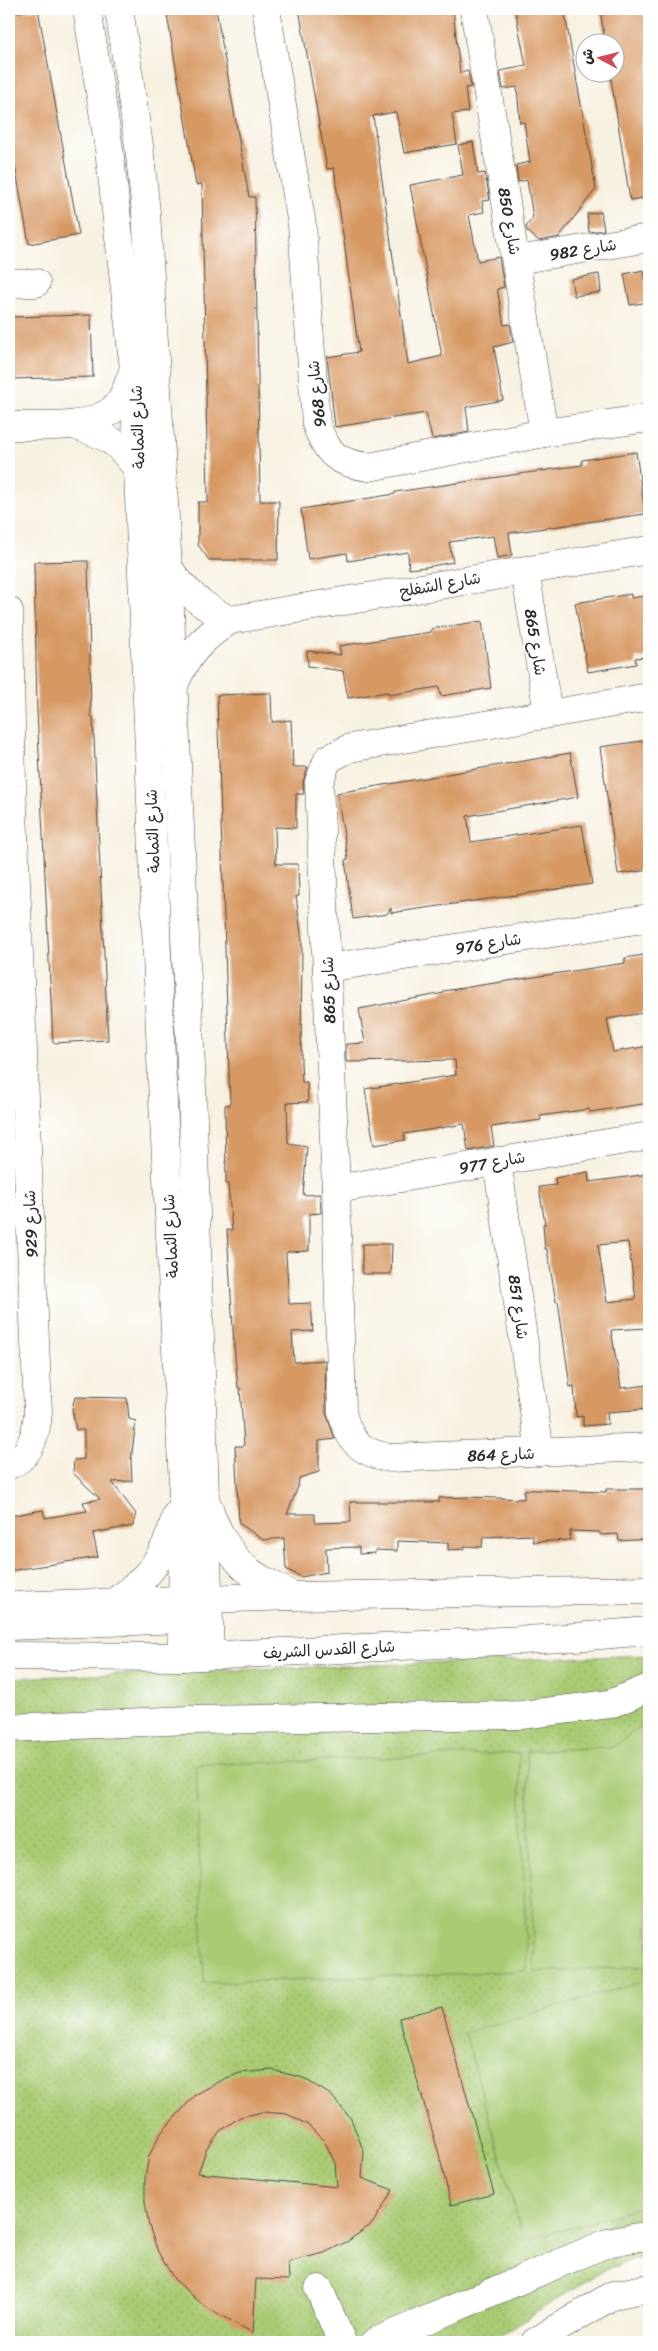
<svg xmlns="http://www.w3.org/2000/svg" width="658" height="2351" viewBox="0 0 658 2351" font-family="Sriracha,'Playpen Sans Arabic',sans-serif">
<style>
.grass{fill:url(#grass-dots);stroke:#6a7b4f}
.garden{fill:#a9cb73;stroke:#6a7b4f}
.building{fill:#d79964;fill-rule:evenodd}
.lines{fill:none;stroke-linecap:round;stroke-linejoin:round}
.minor-casing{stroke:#4a4946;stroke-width:29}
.minor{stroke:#fff;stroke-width:28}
.labels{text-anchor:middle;stroke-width:4;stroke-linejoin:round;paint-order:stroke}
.street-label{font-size:16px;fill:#2b2b2b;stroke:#fff}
</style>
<defs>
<pattern id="grass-dots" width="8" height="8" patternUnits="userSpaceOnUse" patternTransform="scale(1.25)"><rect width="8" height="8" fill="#a9cb73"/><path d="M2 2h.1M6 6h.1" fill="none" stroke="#92ae64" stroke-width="1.8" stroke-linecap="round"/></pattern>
</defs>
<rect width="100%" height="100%" fill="#fff"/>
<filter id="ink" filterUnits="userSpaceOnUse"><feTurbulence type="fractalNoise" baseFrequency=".02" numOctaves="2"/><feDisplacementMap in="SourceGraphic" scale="10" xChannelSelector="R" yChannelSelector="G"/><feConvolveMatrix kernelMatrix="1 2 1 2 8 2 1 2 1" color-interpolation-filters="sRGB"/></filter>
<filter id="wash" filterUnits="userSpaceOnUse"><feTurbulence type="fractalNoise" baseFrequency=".0096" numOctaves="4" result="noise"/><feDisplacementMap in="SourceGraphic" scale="20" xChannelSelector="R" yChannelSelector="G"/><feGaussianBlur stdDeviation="1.12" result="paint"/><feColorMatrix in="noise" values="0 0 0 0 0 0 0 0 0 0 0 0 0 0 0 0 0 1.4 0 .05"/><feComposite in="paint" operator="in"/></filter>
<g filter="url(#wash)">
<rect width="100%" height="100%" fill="#f7f1e1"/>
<path class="grass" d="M 649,1655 L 649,2258 L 635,2259 L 600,2272 L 490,2342 L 9,2342 L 9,1678 Z"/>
<g class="garden">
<path d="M 649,1719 L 649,1966 L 534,1972 L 527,1751 L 613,1747 Z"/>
<path d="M 519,1753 L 527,1971 L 204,1983 L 196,1765 Z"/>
<path d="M 649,1980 L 649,2205 L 524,2241 L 465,2033 Z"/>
</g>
<g id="blocks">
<g class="building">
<path d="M 38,9 L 79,235 L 29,244 L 9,132 L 9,14 Z"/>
<path d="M 166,9 L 216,9 L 249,197 L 255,197 L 260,501 L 279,501 L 278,560 L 209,560 L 198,545 L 198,502 L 208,502 L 202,184 L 196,185 Z"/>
<path d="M 299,9 L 453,9 L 460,73 L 468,71 L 471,87 L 465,88 L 468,112 L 452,114 L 457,144 L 404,153 L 396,112 L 373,116 L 408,364 L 442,356 L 410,185 L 463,175 L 458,145 L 473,142 L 478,174 L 485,173 L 490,200 L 482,201 L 484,212 L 469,215 L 478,261 L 499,257 L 504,287 L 497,289 L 504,325 L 510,324 L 513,342 L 494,347 L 503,400 L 466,407 L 469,432 L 432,439 L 426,413 L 335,427 L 327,357 L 359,352 L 334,168 L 327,169 Z"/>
<path d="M 515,9 L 564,9 L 596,189 L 559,237 L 539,241 L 527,231 L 526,227 L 533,217 L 527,180 L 518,182 L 516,165 L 530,162 L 524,122 L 520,123 L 517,87 L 503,89 L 500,71 L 526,66 Z"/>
<path d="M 600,9 L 649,9 L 649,197 L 630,200 L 610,72 L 616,72 L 616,42 L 605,42 Z"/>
<path d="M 601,212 L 604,230 L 589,232 L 587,214 Z"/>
<path d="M 644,270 L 649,302 L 630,305 L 624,274 Z"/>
<path d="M 599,274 L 601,292 L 574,296 L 571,279 Z"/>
<path d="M 91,315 L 93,377 L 9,379 L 9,317 Z"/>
<path d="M 636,452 L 645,514 L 509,533 L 512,555 L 497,558 L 493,536 L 449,542 L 453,562 L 426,567 L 409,569 L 408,552 L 348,561 L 347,553 L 308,559 L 301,509 L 395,494 L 395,492 L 582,465 L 582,460 Z"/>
<path d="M 88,561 L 91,717 L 93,717 L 108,1040 L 53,1043 L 37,711 L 34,562 Z"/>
<path d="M 631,594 L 631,598 L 649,595 L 649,657 L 635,658 L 636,664 L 588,672 L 575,603 Z"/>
<path d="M 482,621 L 491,688 L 441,696 L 439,687 L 389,695 L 388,692 L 348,698 L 343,671 L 308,666 L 307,651 L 341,655 L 339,646 L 431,632 L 431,629 Z"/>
<path d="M 271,693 L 272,722 L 291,720 L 293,767 L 308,767 L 303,782 L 304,794 L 296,794 L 296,828 L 275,827 L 276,864 L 298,864 L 299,896 L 296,896 L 302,941 L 301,1062 L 302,1082 L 307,1082 L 308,1102 L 287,1103 L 288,1143 L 307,1146 L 303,1195 L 320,1194 L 321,1213 L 309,1214 L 309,1251 L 287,1252 L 286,1254 L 289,1304 L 311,1303 L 313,1331 L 292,1332 L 294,1362 L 325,1360 L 326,1413 L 335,1439 L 319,1441 L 319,1472 L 299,1478 L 298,1487 L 287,1514 L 315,1514 L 315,1523 L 351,1522 L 350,1502 L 439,1502 L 439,1498 L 469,1497 L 524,1499 L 524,1490 L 541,1490 L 606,1492 L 606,1489 L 649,1489 L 649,1539 L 619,1541 L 618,1534 L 600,1535 L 600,1532 L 570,1531 L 570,1540 L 533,1542 L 533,1535 L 483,1537 L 482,1547 L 464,1546 L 464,1549 L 448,1550 L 448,1543 L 397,1541 L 397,1551 L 375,1550 L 375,1553 L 359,1554 L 359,1547 L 326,1548 L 327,1572 L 301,1577 L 286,1569 L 284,1538 L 263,1540 L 239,1523 L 235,1446 L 244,1446 L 240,1388 L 238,1388 L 234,1345 L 227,1230 L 232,1230 L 228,1184 L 226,1184 L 225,1105 L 230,1105 L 217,695 Z"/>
<path d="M 649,740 L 649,870 L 618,874 L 600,747 Z"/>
<path d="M 570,753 L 578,797 L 467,816 L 471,842 L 582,825 L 592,884 L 391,913 L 391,908 L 387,914 L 353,919 L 345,860 L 348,859 L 337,793 Z"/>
<path d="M 649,954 L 649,1012 L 607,1019 L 613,1052 L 649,1046 L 649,1103 L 590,1112 L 589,1109 L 540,1116 L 541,1120 L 491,1127 L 494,1146 L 468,1151 L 464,1124 L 404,1134 L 405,1140 L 374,1145 L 365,1089 L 456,1075 L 455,1060 L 346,1062 L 346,1044 L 365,1043 L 359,1009 L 444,993 L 443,991 L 625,963 L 625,958 Z"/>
<path d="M 588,1172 L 589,1182 L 649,1174 L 649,1328 L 611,1330 L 621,1388 L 649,1385 L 649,1409 L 607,1412 L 608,1424 L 583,1426 L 583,1416 L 576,1417 L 574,1386 L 570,1387 L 558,1301 L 556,1302 L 547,1249 L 545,1249 L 543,1224 L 545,1224 L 539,1187 L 556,1185 L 555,1178 ZM 628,1242 L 636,1299 L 607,1302 L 598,1245 Z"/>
<path d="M 362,1244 L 392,1244 L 391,1274 L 362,1274 Z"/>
<path d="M 75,1397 L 127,1398 L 129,1419 L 136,1421 L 131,1461 L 132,1481 L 112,1482 L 136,1514 L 133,1526 L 93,1533 L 98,1557 L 9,1571 L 9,1516 L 43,1510 L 45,1518 L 87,1511 L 83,1502 L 100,1499 L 73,1473 L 74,1460 L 84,1459 L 84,1430 L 76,1430 L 72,1409 Z"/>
<path d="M 442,2007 L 494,2194 L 451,2205 L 439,2154 L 399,2018 Z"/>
<path d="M 272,2070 L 303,2078 L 331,2095 L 351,2119 L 357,2134 L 364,2152 L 362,2178 L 393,2190 L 372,2224 L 348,2241 L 324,2253 L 288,2262 L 289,2280 L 256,2279 L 253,2333 L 203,2305 L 174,2279 L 158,2252 L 149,2226 L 145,2202 L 145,2177 L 149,2156 L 160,2134 L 195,2095 L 224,2079 L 240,2073 ZM 263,2112 L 287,2114 L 308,2125 L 325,2142 L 335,2163 L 337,2187 L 198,2173 L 206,2150 L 220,2131 L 240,2117 Z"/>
</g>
</g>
</g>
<g filter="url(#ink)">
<use href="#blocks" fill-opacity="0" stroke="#4a4946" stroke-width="1"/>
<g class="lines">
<defs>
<g id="minor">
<path d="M 87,9 L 109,149 L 134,369 L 162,1081 L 183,1484 L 182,1657"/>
<path d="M 119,9 L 139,146 L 146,213 L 168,567 L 192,1089 L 210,1655"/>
<path d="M 266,9 L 302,225 L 316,424 C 327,454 337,463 369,467 L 544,433 L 649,418"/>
<path d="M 474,9 L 544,433"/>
<path d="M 517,260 L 649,238"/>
<path d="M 9,283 L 36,283"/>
<path d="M 73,425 C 109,436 116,440 138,470"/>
<path d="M 9,426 C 41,425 83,431 111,411 C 123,402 128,385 133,371"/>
<path d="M 168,567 C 185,592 203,607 230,620"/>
<path d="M 525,570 L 548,713"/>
<path d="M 9,611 L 12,786 L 38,1413 C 36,1434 31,1457 9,1465"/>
<path d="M 173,688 C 186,655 201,639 230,620 L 649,550"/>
<path d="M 649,697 L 350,748 L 328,759 L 319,782 L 336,1189 L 342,1412 C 349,1442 360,1452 390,1458 L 649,1447"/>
<path d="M 327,968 L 649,918"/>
<path d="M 497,1161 L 540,1452"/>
<path d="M 336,1189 L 649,1136"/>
<path d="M 209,1508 C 214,1526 227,1549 240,1563 C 254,1578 276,1586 293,1596"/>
<path d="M 116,1601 C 149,1578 166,1555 176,1515"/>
<path d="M 9,1606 L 293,1596 L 649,1590"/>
<path d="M 9,1626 L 182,1619 L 198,1611"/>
<path d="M 9,1656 L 182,1657 L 563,1638 L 649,1631"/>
<path d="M 9,1728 L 189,1720 L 521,1715 L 610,1704 L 649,1688"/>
<path d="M 319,2289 L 342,2342"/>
<path d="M 375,2342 L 607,2243 L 638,2237 L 649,2237"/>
<path d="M 535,2342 L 613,2295 L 649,2288"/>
</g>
</defs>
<use href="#minor" class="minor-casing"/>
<use href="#minor" class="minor"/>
</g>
</g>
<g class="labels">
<g class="street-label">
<text transform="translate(510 221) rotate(80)" y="6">شارع 850</text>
<text transform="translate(583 249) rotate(-9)" y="6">شارع 982</text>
<text transform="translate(316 394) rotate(-96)" y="6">شارع 968</text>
<text transform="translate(137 427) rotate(-92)" y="6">شارع الثمامة</text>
<text transform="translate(440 584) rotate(-10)" y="6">شارع الشفلح</text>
<text transform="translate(536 642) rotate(81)" y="6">شارع 865</text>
<text transform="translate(152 831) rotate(-92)" y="6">شارع الثمامة</text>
<text transform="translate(488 943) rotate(-9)" y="6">شارع 976</text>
<text transform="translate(328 990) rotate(-92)" y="6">شارع 865</text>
<text transform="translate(492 1162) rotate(-10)" y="6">شارع 977</text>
<text transform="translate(30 1224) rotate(-92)" y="6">شارع 929</text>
<text transform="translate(170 1236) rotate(-93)" y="6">شارع الثمامة</text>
<text transform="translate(519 1307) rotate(82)" y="6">شارع 851</text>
<text transform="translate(501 1454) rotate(-2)" y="6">شارع 864</text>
<text transform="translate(329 1649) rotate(-3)" y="6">شارع القدس الشريف</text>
</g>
</g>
<rect width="658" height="2351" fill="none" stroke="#fff" stroke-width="30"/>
<g transform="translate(600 58) rotate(277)"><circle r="24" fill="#ffffff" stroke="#aaaaaa"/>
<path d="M0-4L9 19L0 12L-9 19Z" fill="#d1495b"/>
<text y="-8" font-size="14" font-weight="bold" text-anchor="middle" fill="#2b2b2b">ش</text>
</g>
</svg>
